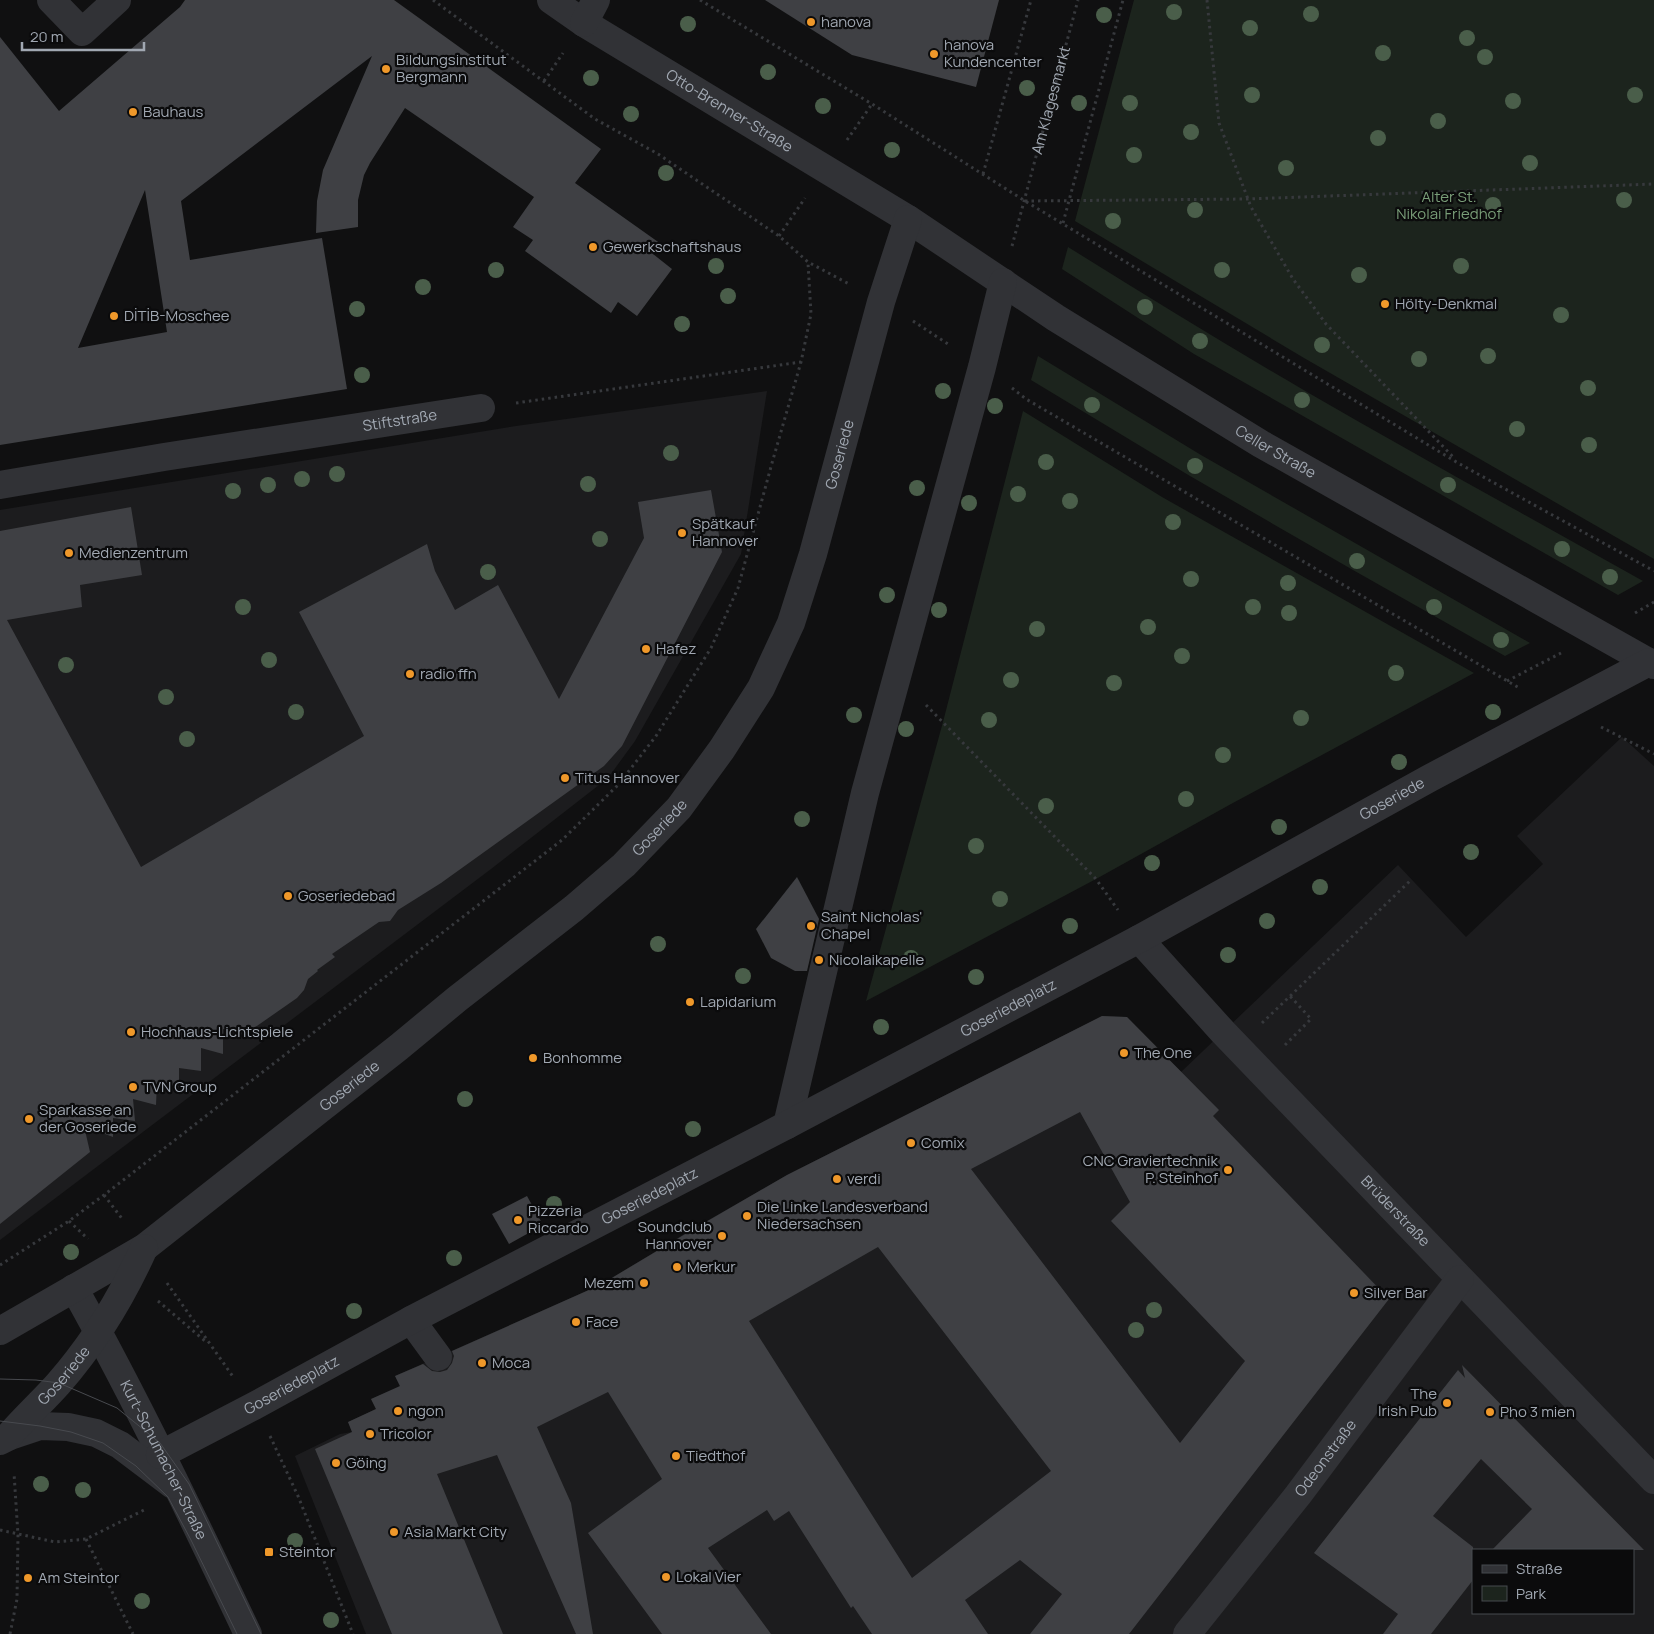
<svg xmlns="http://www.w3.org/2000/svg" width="1654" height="1634" viewBox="0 0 1654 1634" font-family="Manrope,sans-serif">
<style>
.built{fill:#1c1c1e;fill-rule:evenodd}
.green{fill:#1c241d}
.building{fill:#3f4044;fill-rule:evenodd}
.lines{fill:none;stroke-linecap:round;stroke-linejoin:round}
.path{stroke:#37393d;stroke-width:3;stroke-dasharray:2.5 4;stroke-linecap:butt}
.minor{stroke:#313236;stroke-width:28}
.tram{stroke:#484a4f;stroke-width:1}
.tree{fill:#4a5e4a}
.poi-dot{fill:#ef982a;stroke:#0b0b0c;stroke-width:2}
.labels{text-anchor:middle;stroke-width:4.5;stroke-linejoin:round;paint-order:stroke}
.poi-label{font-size:15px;fill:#a1a8b2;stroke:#0b0b0c;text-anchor:start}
.street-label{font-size:15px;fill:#a1a8b2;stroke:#0b0b0c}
.park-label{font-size:15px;fill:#799d78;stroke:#0b0b0c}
</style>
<rect width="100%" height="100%" fill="#101011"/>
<g class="built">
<path d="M 767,391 L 741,554 L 635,741 L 608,778 L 491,869 L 0,1240 L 0,510 L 516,426 Z"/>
<path d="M 1622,737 L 1654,766 L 1654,1634 L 366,1634 L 295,1456 L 340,1434 L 352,1432 L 348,1422 L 376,1409 L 371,1399 L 400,1387 L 395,1376 L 600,1285 L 691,1230 L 787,1175 L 1102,1016 L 1127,1017 L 1181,1072 L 1398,865 L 1466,937 L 1543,864 L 1517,836 ZM 1473,1550 L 1633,1550 L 1633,1613 L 1473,1613 Z"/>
</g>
<g class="green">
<path d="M 1134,0 L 1654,0 L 1654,559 L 1304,358 L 1075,221 Z"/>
<path d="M 1068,247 C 1147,296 1226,345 1307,392 C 1419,457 1531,518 1643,581 L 1618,595 L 1194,354 L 1062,269 Z"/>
<path d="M 1038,356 L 1201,455 L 1530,643 L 1505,656 L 1353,570 L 1190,476 L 1031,380 Z"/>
<path d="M 1023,411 L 1162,497 L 1474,673 L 1231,804 L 1096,879 L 866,1001 L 943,722 Z"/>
</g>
<g class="building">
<path d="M 185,0 L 394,0 L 601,149 L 575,183 L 661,244 L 653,254 L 672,269 L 637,316 L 618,302 L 611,313 L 525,251 L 533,240 L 513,227 L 534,197 L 405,108 L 370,163 L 364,175 L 358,200 L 358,227 L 316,233 L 317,201 L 323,170 L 372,56 L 181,201 L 190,260 L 322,238 L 347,389 L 0,445 L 0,37 L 59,111 L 180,7 ZM 145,190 L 167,332 L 78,348 Z"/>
<path d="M 765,0 L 999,0 L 976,87 L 852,55 Z"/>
<path d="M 711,490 L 722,552 L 622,746 L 604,766 L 441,883 L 398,910 L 390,921 L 379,922 L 332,954 L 335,957 L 317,970 L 318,971 L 308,979 L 304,990 L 297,998 L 244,1035 L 223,1029 L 223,1054 L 201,1048 L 201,1071 L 179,1068 L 179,1087 L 157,1082 L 156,1105 L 133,1099 L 135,1121 L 113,1118 L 113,1137 L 84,1126 L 90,1152 L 0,1224 L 0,531 L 131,507 L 142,575 L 80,585 L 82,607 L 7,620 L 141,867 L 364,736 L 299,612 L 427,544 L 435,571 L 455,610 L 498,585 L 559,699 L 644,538 L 638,502 Z"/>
<path d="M 797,877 L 819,919 L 807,971 L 795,971 L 771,958 L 756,929 Z"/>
<path d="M 1102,1016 L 1127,1017 L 1219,1110 L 1213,1116 L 1389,1299 L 1129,1634 L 1030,1634 L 1062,1594 L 1020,1560 L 965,1600 L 988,1634 L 872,1634 L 853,1606 L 851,1608 L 789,1511 L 774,1521 L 767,1510 L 708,1548 L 771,1634 L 662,1634 L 588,1533 L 662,1479 L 608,1392 L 537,1427 L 571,1503 L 593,1634 L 576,1634 L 497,1455 L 437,1474 L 503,1634 L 392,1634 L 315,1449 L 352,1432 L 348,1422 L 376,1409 L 371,1399 L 400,1386 L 395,1376 L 423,1364 L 432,1371 L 440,1372 L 447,1370 L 452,1363 L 454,1356 L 452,1351 L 600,1285 L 692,1230 L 787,1175 ZM 1080,1112 L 1130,1202 L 1111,1221 L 1245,1361 L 1180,1443 L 971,1169 ZM 878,1247 L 1051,1471 L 912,1578 L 749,1321 Z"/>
<path d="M 527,1196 L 543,1225 L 509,1244 L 492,1214 Z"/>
<path d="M 1462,1365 L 1644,1550 L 1492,1550 L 1532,1509 L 1481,1459 L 1433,1516 L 1473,1547 L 1473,1580 L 1431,1634 L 1383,1634 L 1398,1614 L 1314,1553 L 1458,1370 L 1465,1378 Z"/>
</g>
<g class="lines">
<g class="path">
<path d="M 433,0 L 595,119 L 658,154 L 779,236 L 808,262 L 849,284"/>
<path d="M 700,0 L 872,104 L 1025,201 L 1458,463 L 1654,571"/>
<path d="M 1207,0 L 1219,123 L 1251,207 L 1293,279 L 1326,324 L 1455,459"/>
<path d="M 544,81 L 563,53"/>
<path d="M 847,140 L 872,104"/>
<path d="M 983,174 L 1031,0"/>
<path d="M 1025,201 L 1248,199 L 1654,184"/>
<path d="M 1063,223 L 1123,0"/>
<path d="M 779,236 L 805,198"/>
<path id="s1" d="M 1012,246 L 1078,0"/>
<path d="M 913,321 L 951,346"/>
<path d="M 1012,388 L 1026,399 L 1521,689"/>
<path d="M 516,403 L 801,362"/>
<path d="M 1635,613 L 1654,602"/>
<path d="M 1507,681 L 1561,653"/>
<path d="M 926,705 L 1096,879 L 1118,910"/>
<path d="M 1601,727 L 1654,754"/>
<path d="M 1262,1023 L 1412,879"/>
<path d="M 1285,1045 L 1311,1019 L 1290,996"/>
<path d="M 104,1195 L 123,1220"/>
<path d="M 69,1221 L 88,1239"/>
<path d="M 0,1265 L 69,1221 L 104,1195 L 562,840 L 618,785 L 656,736 L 711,648 L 738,588 L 772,463 L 801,362 L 811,314 L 808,263"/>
<path d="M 167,1283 L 234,1378"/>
<path d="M 158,1301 L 205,1341"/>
<path d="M 270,1436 L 298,1496 L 353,1634"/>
<path d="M 0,1530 L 55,1542 L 86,1539 L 146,1509"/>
<path d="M 86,1539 L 133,1634"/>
<path d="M 10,1634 L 17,1599 L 18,1535 L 14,1473"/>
</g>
<g class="minor">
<path d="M 51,0 L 82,32 L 117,0"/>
<path id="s2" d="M 551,0 L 584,23 L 908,219 L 1056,318 L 1261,444 L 1654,665"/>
<path d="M 584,23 L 596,0"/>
<path id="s3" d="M 0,485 L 164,457 L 481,408"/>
<path id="s4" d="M 1139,939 L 1223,1032 L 1654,1480"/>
<path d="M 787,1125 L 865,793 L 982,367 L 1003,282"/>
<path id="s5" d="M 74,1288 C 137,1401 193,1518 248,1634"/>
<path d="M 411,1320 L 438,1357"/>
<path id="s6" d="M 0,1331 L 144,1248 L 399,1047 L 457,999 L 574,908 L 624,865 L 679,808 L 722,749 L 761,688 L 791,623 L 813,554 L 881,302 L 908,219"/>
<path d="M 10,1436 L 40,1426 L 68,1427 L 96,1433 L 120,1445 L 173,1485"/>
<path id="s7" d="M 0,1441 L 8,1437 C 24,1418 42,1402 58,1384 C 94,1343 122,1297 144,1248"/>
<path id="s8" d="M 160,1455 L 254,1406 L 411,1320 L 787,1125 L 1139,939 L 1430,778 L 1649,662"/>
<path id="s9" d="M 1187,1634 L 1298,1495 L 1460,1279"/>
</g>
<g class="tram">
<path d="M 0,1379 L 36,1380 L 59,1383 L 117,1408 L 160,1443 L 189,1484 L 261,1634"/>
<path d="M 0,1421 L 40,1426 L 71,1432 L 103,1443 L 136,1466 L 168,1497 L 191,1540 L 237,1634"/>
</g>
</g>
<g class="tree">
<circle cx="1174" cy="12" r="8"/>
<circle cx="1311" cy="14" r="8"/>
<circle cx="1104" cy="15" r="8"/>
<circle cx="688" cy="24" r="8"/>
<circle cx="1250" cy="28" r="8"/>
<circle cx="1467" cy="38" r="8"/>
<circle cx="1383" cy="53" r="8"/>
<circle cx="1485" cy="57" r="8"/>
<circle cx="768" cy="72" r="8"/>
<circle cx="591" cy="78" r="8"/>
<circle cx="1027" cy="88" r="8"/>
<circle cx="1252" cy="95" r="8"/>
<circle cx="1635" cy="95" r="8"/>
<circle cx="1513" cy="101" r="8"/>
<circle cx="1079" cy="103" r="8"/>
<circle cx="1130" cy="103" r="8"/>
<circle cx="823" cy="106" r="8"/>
<circle cx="631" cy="114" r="8"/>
<circle cx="1438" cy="121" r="8"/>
<circle cx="1191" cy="132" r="8"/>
<circle cx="1378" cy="138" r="8"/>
<circle cx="892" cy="150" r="8"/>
<circle cx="1134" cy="155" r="8"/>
<circle cx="1530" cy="163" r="8"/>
<circle cx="1286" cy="168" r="8"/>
<circle cx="666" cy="173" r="8"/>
<circle cx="1624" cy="200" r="8"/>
<circle cx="1493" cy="205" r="8"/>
<circle cx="1195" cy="210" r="8"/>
<circle cx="1113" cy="221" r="8"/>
<circle cx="716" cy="266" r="8"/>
<circle cx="1461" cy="266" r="8"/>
<circle cx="496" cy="270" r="8"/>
<circle cx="1222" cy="270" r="8"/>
<circle cx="1359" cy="275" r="8"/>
<circle cx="423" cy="287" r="8"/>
<circle cx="728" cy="296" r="8"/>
<circle cx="1145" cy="307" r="8"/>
<circle cx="357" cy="309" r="8"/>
<circle cx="1561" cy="315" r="8"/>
<circle cx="682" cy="324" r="8"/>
<circle cx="1200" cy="341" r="8"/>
<circle cx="1322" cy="345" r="8"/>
<circle cx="1488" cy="356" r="8"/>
<circle cx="1419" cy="359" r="8"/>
<circle cx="362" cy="375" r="8"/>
<circle cx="1588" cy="388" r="8"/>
<circle cx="943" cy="391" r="8"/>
<circle cx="1302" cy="400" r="8"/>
<circle cx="1092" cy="405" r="8"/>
<circle cx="995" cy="406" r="8"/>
<circle cx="1517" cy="429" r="8"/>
<circle cx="1589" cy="445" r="8"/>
<circle cx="671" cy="453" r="8"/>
<circle cx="1046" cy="462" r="8"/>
<circle cx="1195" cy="466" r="8"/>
<circle cx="337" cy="474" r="8"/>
<circle cx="302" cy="479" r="8"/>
<circle cx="588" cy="484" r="8"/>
<circle cx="268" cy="485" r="8"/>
<circle cx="1448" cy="485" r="8"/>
<circle cx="917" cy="488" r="8"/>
<circle cx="233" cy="491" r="8"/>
<circle cx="1018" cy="494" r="8"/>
<circle cx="1070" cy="501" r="8"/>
<circle cx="969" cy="503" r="8"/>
<circle cx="1173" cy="522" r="8"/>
<circle cx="600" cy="539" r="8"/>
<circle cx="1562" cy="549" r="8"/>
<circle cx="1357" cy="561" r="8"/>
<circle cx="488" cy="572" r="8"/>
<circle cx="1610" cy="577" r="8"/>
<circle cx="1191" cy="579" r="8"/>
<circle cx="1288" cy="583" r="8"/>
<circle cx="887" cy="595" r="8"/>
<circle cx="243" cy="607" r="8"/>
<circle cx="1253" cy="607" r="8"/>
<circle cx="1434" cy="607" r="8"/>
<circle cx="939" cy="610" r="8"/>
<circle cx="1289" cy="613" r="8"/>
<circle cx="1148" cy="627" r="8"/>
<circle cx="1037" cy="629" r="8"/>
<circle cx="1501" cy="640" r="8"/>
<circle cx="1182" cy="656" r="8"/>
<circle cx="269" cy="660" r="8"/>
<circle cx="66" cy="665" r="8"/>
<circle cx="1396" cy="673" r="8"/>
<circle cx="1011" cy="680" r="8"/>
<circle cx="1114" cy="683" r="8"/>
<circle cx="166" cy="697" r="8"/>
<circle cx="296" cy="712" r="8"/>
<circle cx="1493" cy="712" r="8"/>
<circle cx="854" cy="715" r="8"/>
<circle cx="1301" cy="718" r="8"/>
<circle cx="989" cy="720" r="8"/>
<circle cx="906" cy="729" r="8"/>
<circle cx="187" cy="739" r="8"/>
<circle cx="1223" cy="755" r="8"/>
<circle cx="1399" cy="762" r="8"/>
<circle cx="1186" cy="799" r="8"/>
<circle cx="1046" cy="806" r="8"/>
<circle cx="802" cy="819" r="8"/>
<circle cx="1279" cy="827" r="8"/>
<circle cx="976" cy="846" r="8"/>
<circle cx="1471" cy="852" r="8"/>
<circle cx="1152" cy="863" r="8"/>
<circle cx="1320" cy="887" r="8"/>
<circle cx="1000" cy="899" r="8"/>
<circle cx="1267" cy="921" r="8"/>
<circle cx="1070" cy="926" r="8"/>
<circle cx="658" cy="944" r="8"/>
<circle cx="1228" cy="955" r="8"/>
<circle cx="911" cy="958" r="8"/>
<circle cx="743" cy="976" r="8"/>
<circle cx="976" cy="977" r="8"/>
<circle cx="881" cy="1027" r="8"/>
<circle cx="465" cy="1099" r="8"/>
<circle cx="693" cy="1129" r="8"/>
<circle cx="554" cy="1204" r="8"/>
<circle cx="71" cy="1252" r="8"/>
<circle cx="454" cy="1258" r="8"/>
<circle cx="1154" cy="1310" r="8"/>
<circle cx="354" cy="1311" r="8"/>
<circle cx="1136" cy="1330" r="8"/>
<circle cx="41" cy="1484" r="8"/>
<circle cx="83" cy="1490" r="8"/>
<circle cx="295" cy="1541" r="8"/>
<circle cx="142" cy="1601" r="8"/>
<circle cx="331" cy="1620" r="8"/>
</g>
<g class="poi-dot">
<circle cx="811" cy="22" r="5"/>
<circle cx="934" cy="54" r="5"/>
<circle cx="386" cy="69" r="5"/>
<circle cx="133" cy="112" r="5"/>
<circle cx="593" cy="247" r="5"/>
<circle cx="1385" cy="304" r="5"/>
<circle cx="114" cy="316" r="5"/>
<circle cx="682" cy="533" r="5"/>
<circle cx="69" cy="553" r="5"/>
<circle cx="646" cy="649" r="5"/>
<circle cx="410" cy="674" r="5"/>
<circle cx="565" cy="778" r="5"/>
<circle cx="288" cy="896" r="5"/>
<circle cx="811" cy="926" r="5"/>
<circle cx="819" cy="960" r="5"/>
<circle cx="690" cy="1002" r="5"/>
<circle cx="131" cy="1032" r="5"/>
<circle cx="1124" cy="1053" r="5"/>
<circle cx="533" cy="1058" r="5"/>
<circle cx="133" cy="1087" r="5"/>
<circle cx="29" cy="1119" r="5"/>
<circle cx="911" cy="1143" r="5"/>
<circle cx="1228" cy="1170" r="5"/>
<circle cx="837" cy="1179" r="5"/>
<circle cx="747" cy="1216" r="5"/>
<circle cx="518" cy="1220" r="5"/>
<circle cx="722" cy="1236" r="5"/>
<circle cx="677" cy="1267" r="5"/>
<circle cx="644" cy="1283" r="5"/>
<circle cx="1354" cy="1293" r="5"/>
<circle cx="576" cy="1322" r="5"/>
<circle cx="482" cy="1363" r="5"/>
<circle cx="1447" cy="1403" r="5"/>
<circle cx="398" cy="1411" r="5"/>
<circle cx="1490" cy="1412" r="5"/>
<circle cx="370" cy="1434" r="5"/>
<circle cx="676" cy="1456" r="5"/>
<circle cx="336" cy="1463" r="5"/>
<circle cx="394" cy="1532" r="5"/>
<rect x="264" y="1547" width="10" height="10" rx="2.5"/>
<circle cx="666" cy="1577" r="5"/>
<circle cx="28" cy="1578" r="5"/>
</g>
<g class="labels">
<g class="poi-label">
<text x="821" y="27">hanova</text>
<text x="944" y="50">hanova<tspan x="944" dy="17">Kundencenter</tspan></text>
<text x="396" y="65">Bildungsinstitut<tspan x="396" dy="17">Bergmann</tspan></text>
<text x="143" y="117">Bauhaus</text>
<text x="603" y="252">Gewerkschaftshaus</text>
<text x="1395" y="309">Hölty-Denkmal</text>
<text x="124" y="321">DİTİB-Moschee</text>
<text x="692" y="529">Spätkauf<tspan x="692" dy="17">Hannover</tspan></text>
<text x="79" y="558">Medienzentrum</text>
<text x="656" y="654">Hafez</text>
<text x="420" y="679">radio ffn</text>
<text x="575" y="783">Titus Hannover</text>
<text x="298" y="901">Goseriedebad</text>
<text x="821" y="922">Saint Nicholas'<tspan x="821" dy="17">Chapel</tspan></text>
<text x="829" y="965">Nicolaikapelle</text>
<text x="700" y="1007">Lapidarium</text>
<text x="141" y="1037">Hochhaus-Lichtspiele</text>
<text x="1134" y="1058">The One</text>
<text x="543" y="1063">Bonhomme</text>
<text x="143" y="1092">TVN Group</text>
<text x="39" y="1115">Sparkasse an<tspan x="39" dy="17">der Goseriede</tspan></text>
<text x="921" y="1148">Comix</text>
<text x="1218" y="1166" text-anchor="end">CNC Graviertechnik<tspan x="1218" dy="17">P. Steinhof</tspan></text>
<text x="847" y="1184">verdi</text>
<text x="757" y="1212">Die Linke Landesverband<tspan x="757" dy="17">Niedersachsen</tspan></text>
<text x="528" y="1216">Pizzeria<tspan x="528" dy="17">Riccardo</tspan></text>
<text x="712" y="1232" text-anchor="end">Soundclub<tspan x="712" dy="17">Hannover</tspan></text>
<text x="687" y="1272">Merkur</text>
<text x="634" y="1288" text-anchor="end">Mezem</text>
<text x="1364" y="1298">Silver Bar</text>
<text x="586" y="1327">Face</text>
<text x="492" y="1368">Moca</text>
<text x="1437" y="1399" text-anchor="end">The<tspan x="1437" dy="17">Irish Pub</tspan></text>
<text x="408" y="1416">ngon</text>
<text x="1500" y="1417">Pho 3 mien</text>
<text x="380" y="1439">Tricolor</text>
<text x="686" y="1461">Tiedthof</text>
<text x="346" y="1468">Göing</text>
<text x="404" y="1537">Asia Markt City</text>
<text x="279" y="1557">Steintor</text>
<text x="676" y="1582">Lokal Vier</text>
<text x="38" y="1583">Am Steintor</text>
</g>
<g class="street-label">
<text dy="5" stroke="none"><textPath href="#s1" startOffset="151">Am Klagesmarkt</textPath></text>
<text dy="5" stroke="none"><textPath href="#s2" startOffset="210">Otto-Brenner-Straße</textPath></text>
<text dy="5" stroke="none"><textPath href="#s3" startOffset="405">Stiftstraße</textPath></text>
<text dy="5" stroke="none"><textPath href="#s2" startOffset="854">Celler Straße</textPath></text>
<text dy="5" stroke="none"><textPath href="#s6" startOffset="1252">Goseriede</textPath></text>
<text dy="5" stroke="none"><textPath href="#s8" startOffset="1396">Goseriede</textPath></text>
<text dy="5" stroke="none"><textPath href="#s6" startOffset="832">Goseriede</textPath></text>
<text dy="5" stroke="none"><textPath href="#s8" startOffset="959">Goseriedeplatz</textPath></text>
<text dy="5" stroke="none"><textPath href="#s6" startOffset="428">Goseriede</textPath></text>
<text dy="5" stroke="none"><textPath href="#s8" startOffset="554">Goseriedeplatz</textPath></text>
<text dy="5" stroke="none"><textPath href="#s4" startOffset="374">Brüderstraße</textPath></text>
<text dy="5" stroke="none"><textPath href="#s7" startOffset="92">Goseriede</textPath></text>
<text dy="5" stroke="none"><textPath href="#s8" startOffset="149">Goseriedeplatz</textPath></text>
<text dy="5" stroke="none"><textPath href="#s9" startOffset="224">Odeonstraße</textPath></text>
<text dy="5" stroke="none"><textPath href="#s5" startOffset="194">Kurt-Schumacher-Straße</textPath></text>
</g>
<g class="park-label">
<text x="1449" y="202">Alter St.<tspan x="1449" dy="17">Nikolai Friedhof</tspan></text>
</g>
</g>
<rect x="1472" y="1549" width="162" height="65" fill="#0b0b0c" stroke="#474a4e"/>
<rect x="1482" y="1565" width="25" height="8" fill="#313236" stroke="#474a4e"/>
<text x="1516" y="1574" font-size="15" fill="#a1a8b2">Straße</text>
<rect x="1482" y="1586" width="25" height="15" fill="#1c241d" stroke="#474a4e"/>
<text x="1516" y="1599" font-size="15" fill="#a1a8b2">Park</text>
<path d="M22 42v8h122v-8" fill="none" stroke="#a1a8b2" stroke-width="2.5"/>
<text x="30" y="42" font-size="15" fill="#a1a8b2" stroke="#0b0b0c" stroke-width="4" paint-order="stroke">20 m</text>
</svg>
